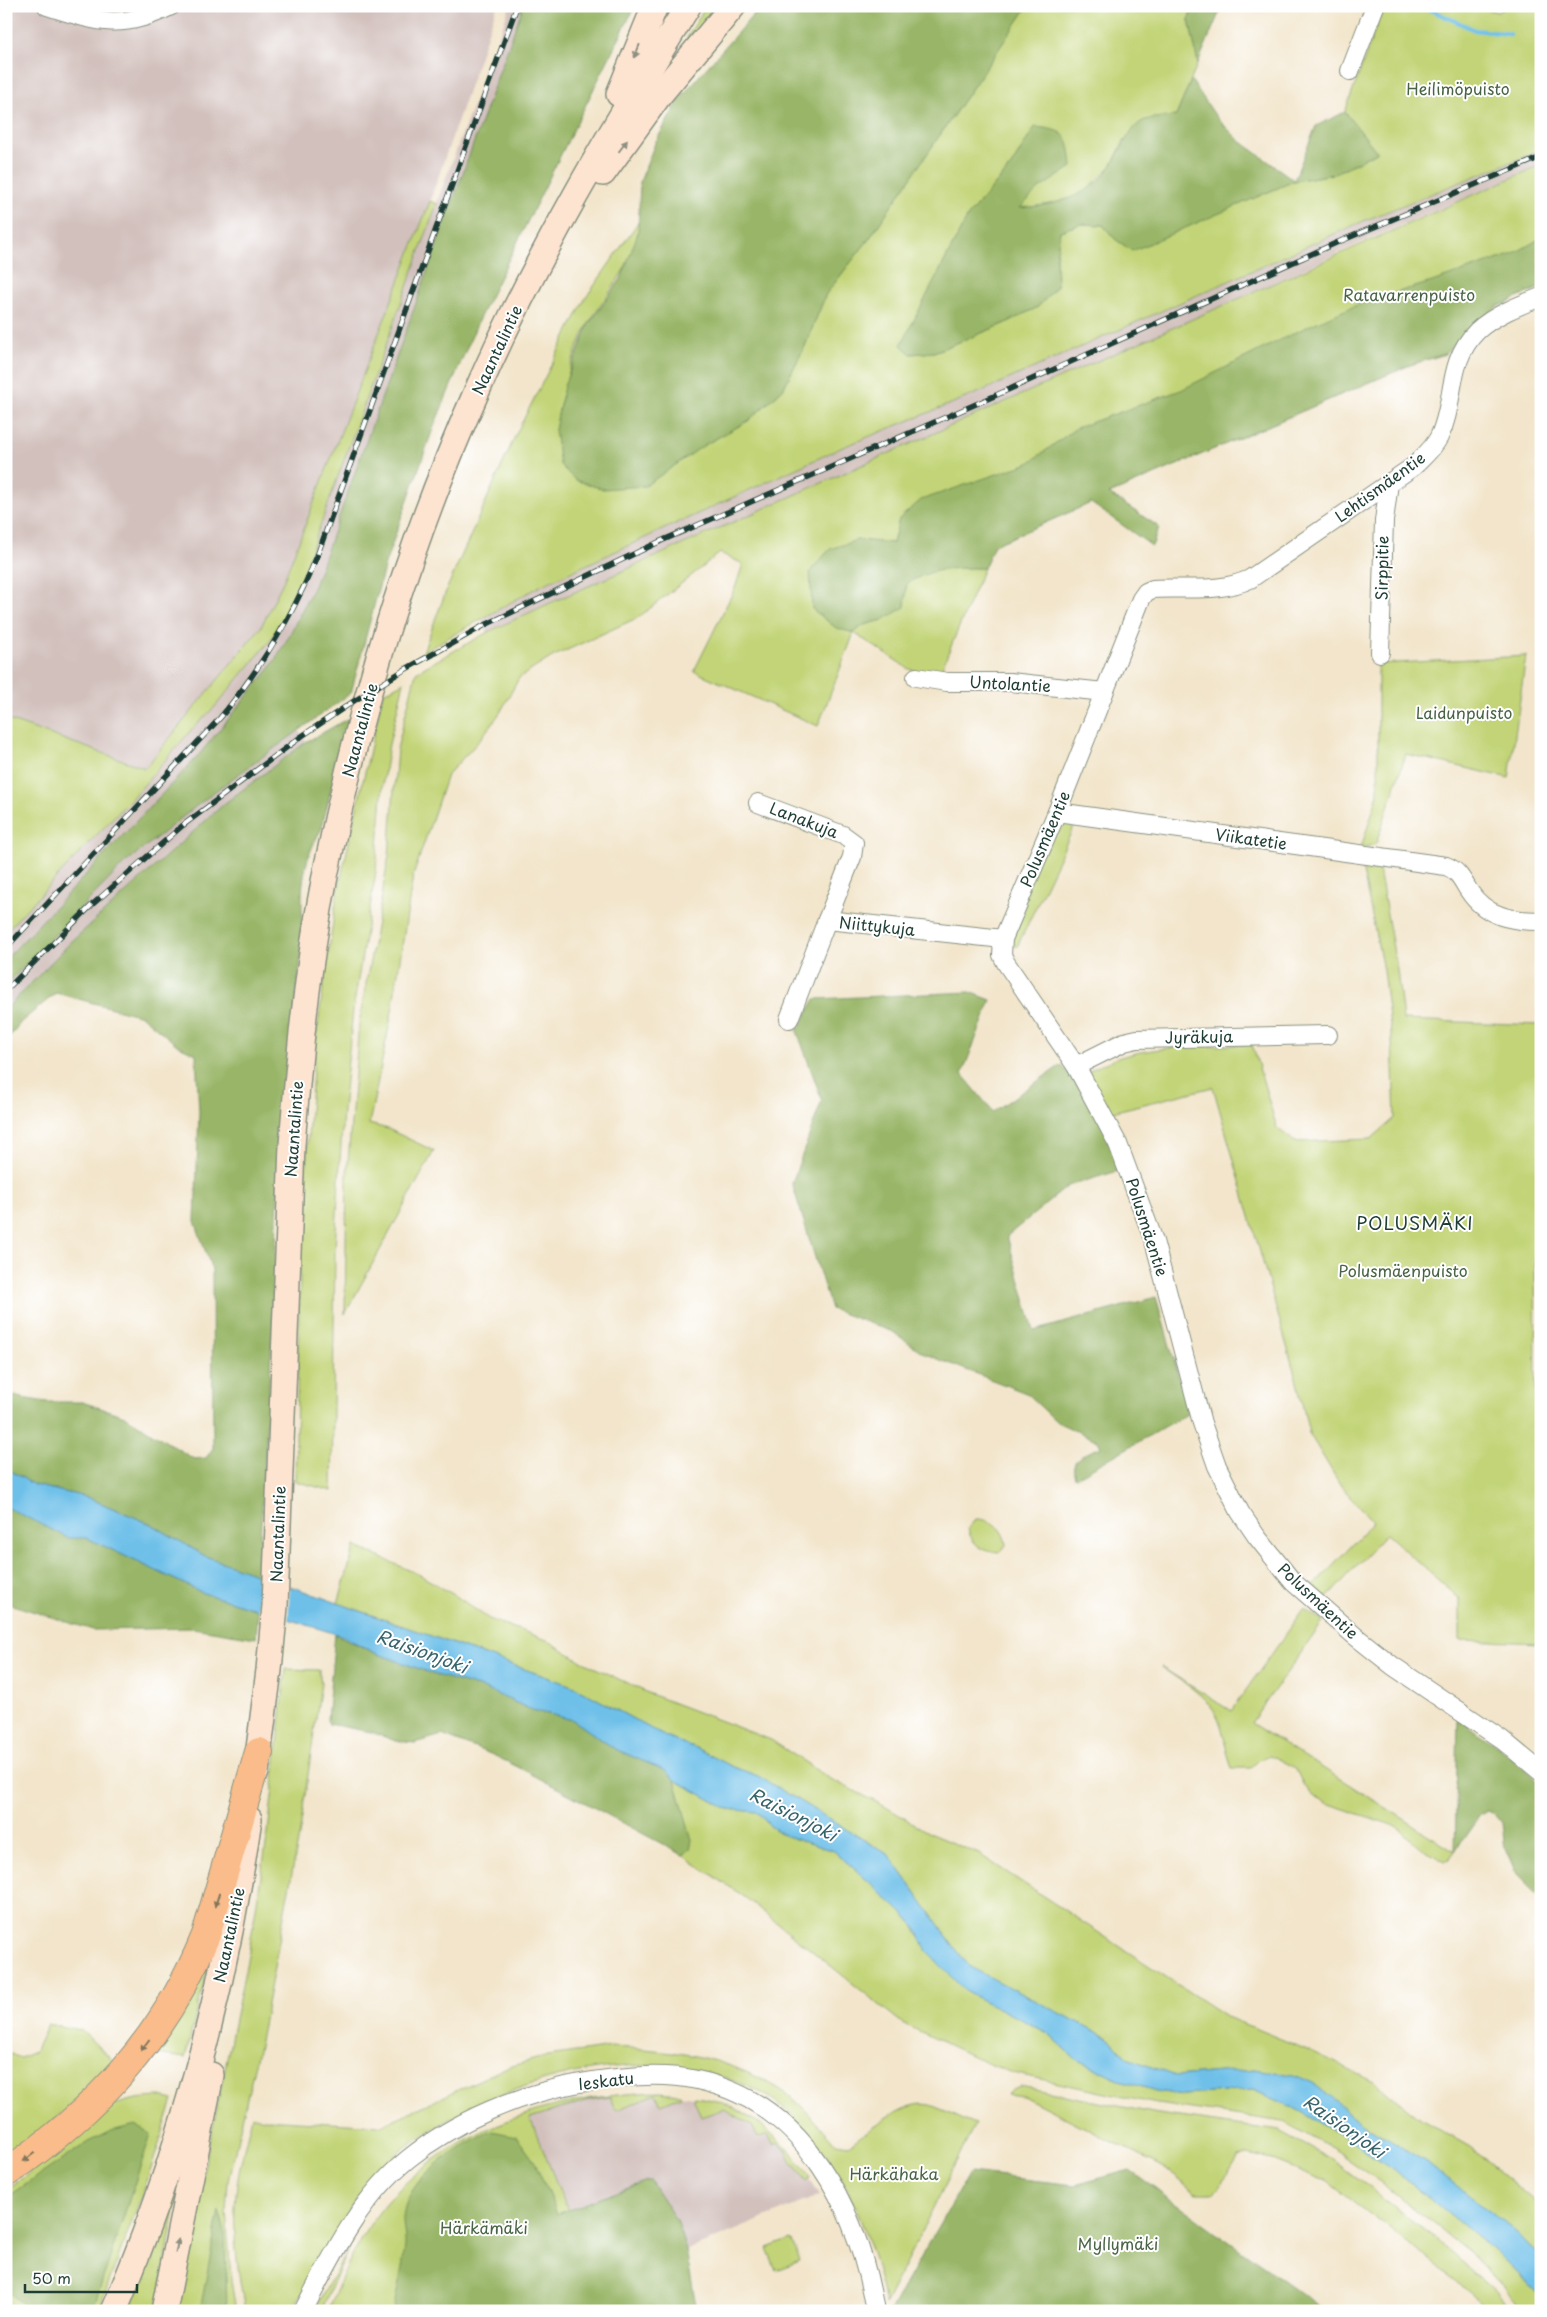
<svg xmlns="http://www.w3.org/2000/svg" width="1547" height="2317" viewBox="0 0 1547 2317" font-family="'Playpen Sans',sans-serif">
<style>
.industrial{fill:#d1c0bc}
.green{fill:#c2d477;stroke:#708856}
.forest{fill:#99b668;stroke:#5c7a4e}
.water{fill:#6ec0e9;stroke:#467e8e}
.pier{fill:#f2e5cb}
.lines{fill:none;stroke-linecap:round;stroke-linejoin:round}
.stream{stroke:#6ec0e9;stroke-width:4.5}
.minor-casing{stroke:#889180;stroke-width:20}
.secondary-casing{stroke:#889180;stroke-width:28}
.primary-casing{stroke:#889180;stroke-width:30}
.minor{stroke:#fff;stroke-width:18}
.secondary{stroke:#fde4d0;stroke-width:25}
.primary{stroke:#f9bc8a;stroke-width:28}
.rail-casing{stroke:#1f3d34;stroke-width:5.5}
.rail{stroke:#fff;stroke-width:4;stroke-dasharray:11;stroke-linecap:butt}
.oneway{fill:#8e9082}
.oneway2{fill:#81765b}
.labels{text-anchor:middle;stroke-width:4;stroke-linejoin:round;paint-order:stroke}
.park-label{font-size:16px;fill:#486345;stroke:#fff}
.street-label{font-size:16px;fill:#1f3d34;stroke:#fff}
.neighbourhood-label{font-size:18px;letter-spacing:1px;fill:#1f3d34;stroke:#fff}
.water-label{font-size:18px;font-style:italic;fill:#37646a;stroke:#fff}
</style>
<rect width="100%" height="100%" fill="#fff"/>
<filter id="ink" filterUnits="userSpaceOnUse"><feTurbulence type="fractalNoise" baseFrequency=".02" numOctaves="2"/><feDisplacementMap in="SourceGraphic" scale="10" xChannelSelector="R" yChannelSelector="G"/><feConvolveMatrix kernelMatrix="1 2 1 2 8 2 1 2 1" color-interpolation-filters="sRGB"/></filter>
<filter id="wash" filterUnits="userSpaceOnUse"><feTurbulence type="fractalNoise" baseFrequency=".0096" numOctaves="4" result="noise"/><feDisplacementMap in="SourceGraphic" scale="20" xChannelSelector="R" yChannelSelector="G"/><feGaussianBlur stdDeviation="1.12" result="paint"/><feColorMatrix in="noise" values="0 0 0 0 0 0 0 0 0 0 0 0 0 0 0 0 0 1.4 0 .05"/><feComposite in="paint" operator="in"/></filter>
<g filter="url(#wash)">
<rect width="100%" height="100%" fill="#f2e5cb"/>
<g class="industrial">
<path d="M 6,6 L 497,6 L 430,201 L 284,580 L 261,627 L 145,769 L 6,719 Z"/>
<path d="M 510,6 L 523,6 L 314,586 L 288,638 L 270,668 L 198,756 L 6,959 L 6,931 L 144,785 L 194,727 L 213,709 L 270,641 L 355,422 Z"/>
<path d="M 1541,150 L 1541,165 L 1369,239 L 1065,377 L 488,632 L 481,619 L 540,586 L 843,447 L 973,395 L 1366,220 Z"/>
<path d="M 299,730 L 306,742 L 225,803 L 159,862 L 71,942 L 6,1009 L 6,985 L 125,863 L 214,792 Z"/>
<path d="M 659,2092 L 701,2098 L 721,2104 L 774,2136 L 802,2166 L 820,2195 L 642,2269 L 575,2228 L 528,2113 L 592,2097 Z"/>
</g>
<g class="green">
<path d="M 706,6 L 719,6 L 682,46 Z"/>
<path d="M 1028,6 L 1192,6 L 1189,20 L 1198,63 L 1176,116 L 1124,141 L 1111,166 L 1083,194 L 1048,205 L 1019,208 L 1035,128 L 1011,166 L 968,216 L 902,345 L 911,354 L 934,352 L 1004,324 L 1038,307 L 1057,286 L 1056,258 L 1060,231 L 1081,224 L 1103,225 L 1115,239 L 1132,250 L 1294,181 L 1333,174 L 1377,152 L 1345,112 L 1384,6 L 1478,6 L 1497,12 L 1510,6 L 1541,6 L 1541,150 L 1366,220 L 973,395 L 843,447 L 540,586 L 423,652 L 448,586 L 516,434 L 585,299 L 639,221 C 637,262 609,290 589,323 C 571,355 562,395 555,430 L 706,444 L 748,421 L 783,389 L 805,346 L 826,294 L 869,239 Z"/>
<path d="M 1541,165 L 1541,287 L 1497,307 L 1473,325 L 1445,354 L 1410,365 L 1109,494 L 1159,527 L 1152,546 L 1092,502 L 994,545 L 899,520 L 893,543 L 857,540 L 864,625 L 883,620 C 890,609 897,595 906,585 C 923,566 961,568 984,568 L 938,677 L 909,669 L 854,633 L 818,726 L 694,671 L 735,588 L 743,564 L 720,553 L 639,617 L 552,657 L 519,678 L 500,713 L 478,742 L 447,775 L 413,876 L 391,1017 L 369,1124 L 388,1129 L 434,1151 L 345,1314 L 347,1174 L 359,1023 L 389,855 L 397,749 L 416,672 L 488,632 L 548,604 Z"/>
<path d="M 430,201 L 437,204 L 292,603 L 270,641 L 213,709 L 194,727 L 144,785 L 6,931 L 6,719 L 145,768 L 261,627 L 284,580 Z"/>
<path d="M 1526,656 L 1509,778 L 1406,754 L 1376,844 L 1361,848 L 1378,794 L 1378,664 Z"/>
<path d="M 404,682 L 389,744 L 383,782 L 376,871 L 353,1010 L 343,1110 L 335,1248 L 332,1491 L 295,1481 L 301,1231 L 315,1044 L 337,895 L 383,693 Z"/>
<path d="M 1057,812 L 1079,816 L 1017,947 L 1003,939 Z"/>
<path d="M 1361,862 L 1378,864 L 1397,970 L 1403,1020 L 1541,1025 L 1541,1222 L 1535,1260 L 1536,1397 L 1541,1434 L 1541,1643 L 1460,1640 L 1460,1599 L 1386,1534 L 1327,1598 L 1312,1587 L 1373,1522 L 1341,1486 L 1309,1433 L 1296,1378 L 1213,1087 L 1112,1112 L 1081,1075 C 1095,1068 1109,1060 1124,1056 C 1159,1045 1213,1047 1252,1044 L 1277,1128 L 1295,1142 L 1371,1139 L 1395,1118 L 1392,1041 L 1383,970 Z"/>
<path d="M 976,1519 C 992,1519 1004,1529 1006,1545 L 1000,1553 C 984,1552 971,1545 968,1528 Z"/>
<path d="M 355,1546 L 420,1575 L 456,1596 L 489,1619 L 547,1640 L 583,1662 L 650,1694 L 771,1740 L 829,1778 L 886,1807 L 931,1834 L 979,1854 L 1227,2017 L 1305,2049 L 1374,2082 L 1422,2120 L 1470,2147 L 1541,2206 L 1541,2258 L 1517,2233 L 1429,2164 L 1363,2124 L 1313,2083 L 1254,2069 L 1176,2076 L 1127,2058 L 1109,2038 L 968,1966 L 889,1855 L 758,1776 L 731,1766 L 696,1748 L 666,1737 L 575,1687 L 338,1603 Z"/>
<path d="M 1304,1609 L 1323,1622 L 1251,1723 L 1455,1851 L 1450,1858 L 1444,1862 L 1420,1848 L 1403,1831 L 1392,1825 L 1323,1802 L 1311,1795 L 1304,1786 L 1295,1768 L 1270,1755 L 1259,1760 L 1251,1768 L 1232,1768 C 1226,1753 1225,1737 1220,1723 C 1212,1697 1181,1682 1161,1667 L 1231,1711 Z"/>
<path d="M 286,1669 L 319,1670 L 321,1683 L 300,1831 L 259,2046 L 228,2181 L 226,2210 L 231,2280 L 236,2311 L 175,2311 L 249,1951 L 268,1833 Z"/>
<path d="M 675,1780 L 728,1809 L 757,1812 L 770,1826 L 786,1836 L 834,1851 L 876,1888 L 914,1924 L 917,1934 L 966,1992 L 1048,2033 L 1075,2058 L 1119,2080 L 1156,2091 L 1183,2095 L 1253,2090 L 1298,2110 L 1351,2141 L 1414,2185 L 1495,2251 L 1541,2296 L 1541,2311 L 1527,2311 L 1473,2256 L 1381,2182 L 1336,2151 L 1284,2122 L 1157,2104 L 1012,2073 L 989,2064 L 902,2023 L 746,1898 L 683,1855 L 690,1849 Z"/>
<path d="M 207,1960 L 209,1963 L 185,2058 L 149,2053 Z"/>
<path d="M 48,2024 L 81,2030 L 117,2065 L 6,2161 L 6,2052 L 20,2058 L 35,2052 Z"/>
<path d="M 612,2047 C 666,2050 712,2054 761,2079 C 773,2085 786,2092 796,2101 C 810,2114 823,2129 836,2143 L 849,2145 C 871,2130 906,2096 933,2106 C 947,2111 961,2119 975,2124 L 885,2304 C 869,2228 841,2155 780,2105 C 768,2095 750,2087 736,2082 C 631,2039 484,2086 398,2153 C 345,2195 329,2259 290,2311 L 245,2311 C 239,2276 233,2243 235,2207 C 236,2176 245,2146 252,2116 L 264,2119 L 380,2126 L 505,2068 L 547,2056 Z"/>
<path d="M 1020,2086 L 1158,2114 L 1279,2131 L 1331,2159 L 1373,2190 L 1434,2238 L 1494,2289 L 1514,2311 L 1488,2311 L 1456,2280 L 1328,2182 L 1273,2160 L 1247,2155 L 1238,2157 L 1220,2186 L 1212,2193 L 1196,2193 L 1164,2168 L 1023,2096 L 1007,2094 L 1012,2089 Z"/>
<path d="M 659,2092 L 680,2094 L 681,2096 L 661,2104 L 656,2094 L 617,2110 L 614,2108 L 610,2097 L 589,2100 L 530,2118 L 575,2228 L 659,2311 L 328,2311 C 341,2279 354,2246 374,2219 C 438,2130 554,2095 659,2092 Z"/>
<path d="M 161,2097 L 173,2100 L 145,2187 L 98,2311 L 18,2311 L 6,2300 L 6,2190 C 24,2177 42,2164 59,2150 C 101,2117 101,2099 161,2097 Z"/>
<path d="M 695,2097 C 743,2101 785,2141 811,2178 L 806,2181 L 794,2164 L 792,2164 L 787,2152 L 778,2142 L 773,2144 L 768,2134 L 758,2138 L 752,2125 L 724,2109 L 701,2117 L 694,2100 Z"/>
<path d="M 182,2168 L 157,2311 L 129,2311 L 137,2291 Z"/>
<path d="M 791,2239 L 800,2261 L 776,2270 L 767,2248 Z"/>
<path d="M 349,2247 L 321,2311 L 314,2311 Z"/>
</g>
<g class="forest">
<path d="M 523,6 L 635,6 L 479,319 L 434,426 L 385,564 L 351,693 L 214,792 L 125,863 L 6,985 L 6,959 L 198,756 L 270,668 L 288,638 L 314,586 Z"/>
<path d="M 761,6 L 1028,6 L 869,239 L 826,294 L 805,346 L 783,389 L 748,421 L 706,444 L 645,486 L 603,489 L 575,480 L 560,465 L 555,430 L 564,386 L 589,324 L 621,279 L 638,233 L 640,182 L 655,143 L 680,98 Z"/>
<path d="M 1192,6 L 1222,6 L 1198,63 L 1189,20 Z"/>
<path d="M 1191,80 L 1217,118 L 1240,141 L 1294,180 L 1316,126 L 1345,112 L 1377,152 L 1333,174 L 1294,181 L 1132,251 L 1115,239 L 1103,225 L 1081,224 L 1060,231 L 1056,258 L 1057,286 L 1038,307 L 1004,324 L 934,352 L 911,354 L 901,345 L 968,216 L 1011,166 L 1035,127 C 1068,130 1069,136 1072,167 L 1040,188 L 1020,208 C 1056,205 1090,197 1111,166 C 1120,154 1129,126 1145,120 C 1154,117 1166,117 1176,116 Z"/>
<path d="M 1541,238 L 1541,287 L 1497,307 L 1473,325 L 1445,354 L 1410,365 L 1109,494 L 1159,527 L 1152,546 L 1091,503 L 994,545 L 984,568 C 951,568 937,567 907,583 L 905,607 L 883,620 L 864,625 L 854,633 L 836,628 L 812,609 L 810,571 L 830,549 L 857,540 L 893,543 L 899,519 L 921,500 L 1029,463 L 1076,428 L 1181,390 L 1308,326 L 1366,301 L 1432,282 L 1513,254 Z"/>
<path d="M 349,718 L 321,830 C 302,861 299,895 304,930 L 280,1144 L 273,1320 L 258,1575 L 205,1556 L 151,1524 L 86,1497 L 34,1485 L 6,1468 L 6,1393 L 21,1398 L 47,1402 L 82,1402 L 125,1416 L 194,1459 L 206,1458 L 213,1448 L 212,1270 L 195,1221 L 199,1112 L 196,1054 L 177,1045 L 142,1016 L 56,993 L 21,1022 L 6,1041 L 6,1009 L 71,942 L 225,803 L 306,742 Z"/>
<path d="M 970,992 L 991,1000 L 962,1074 L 993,1112 L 1061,1065 L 1102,1112 L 1118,1144 L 1118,1171 L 1068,1186 L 1007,1236 L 1034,1331 L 1156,1297 L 1189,1413 L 1075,1478 C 1069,1456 1084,1455 1101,1447 L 1098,1441 L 1057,1422 L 1026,1393 L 925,1354 L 893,1332 L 831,1309 L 792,1183 L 822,1100 L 797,1031 L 815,999 Z"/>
<path d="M 6,1507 L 87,1538 L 203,1593 L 258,1610 L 256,1638 L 193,1628 L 93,1630 L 6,1603 Z"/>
<path d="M 335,1634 L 373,1652 L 433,1674 L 485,1689 L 532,1710 L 573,1720 L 615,1749 L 666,1771 L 675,1780 L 692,1840 L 690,1849 L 683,1855 L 518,1767 L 493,1755 L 442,1735 L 415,1743 L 396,1741 L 371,1732 L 329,1724 L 327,1720 Z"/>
<path d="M 1458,1719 L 1504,1751 L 1541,1785 L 1541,1898 L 1516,1873 L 1505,1848 L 1502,1823 L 1495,1814 L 1487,1811 L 1480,1815 L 1455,1851 Z"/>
<path d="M 136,2125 L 151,2134 L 96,2300 L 87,2311 L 31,2311 L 6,2290 L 6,2198 L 88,2142 L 111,2131 Z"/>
<path d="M 492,2131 L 516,2136 L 535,2162 L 557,2214 L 647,2181 L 651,2181 L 676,2220 L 686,2250 L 697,2311 L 393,2311 C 397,2289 403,2268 405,2246 C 406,2235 401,2222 404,2211 C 411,2175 460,2144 492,2131 Z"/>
<path d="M 1130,2170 L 1325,2311 L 890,2311 L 969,2173 L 1075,2185 Z"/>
<path d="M 219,2210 L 225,2232 L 227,2311 L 200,2311 Z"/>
</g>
<path class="water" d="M 6,1468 L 34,1485 L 86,1497 L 151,1524 L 205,1556 L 575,1687 L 666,1737 L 696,1748 L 731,1766 L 758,1776 L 889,1855 L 968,1966 L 1109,2038 L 1127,2058 L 1176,2076 L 1254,2069 L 1295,2075 L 1313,2083 L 1363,2124 L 1429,2164 L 1517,2233 L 1541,2258 L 1541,2296 L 1495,2251 L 1414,2185 L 1351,2141 L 1298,2110 L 1253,2090 L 1183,2095 L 1156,2091 L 1119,2080 L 1075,2058 L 1048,2033 L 966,1992 L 926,1950 L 914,1924 L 876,1888 L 834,1851 L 786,1836 L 770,1826 L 757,1812 L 728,1809 L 675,1780 L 666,1771 L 615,1749 L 573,1720 L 532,1710 L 485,1689 L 433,1674 L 373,1652 L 343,1636 L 203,1593 L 87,1538 L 68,1538 L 6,1507 Z"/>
<path class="pier" d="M 260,1573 L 290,1584 L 288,1622 L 258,1612 Z"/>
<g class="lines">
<path class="stream" d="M 1422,6 L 1475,30 L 1510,34"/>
</g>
</g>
<g filter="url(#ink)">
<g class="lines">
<defs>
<g id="minor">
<path d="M 47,6 C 98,22 121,31 171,6"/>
<path d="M 1350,71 L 1375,6"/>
<path d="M 1541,297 C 1520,305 1494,315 1477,331 C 1446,362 1456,402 1439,437 C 1433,449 1423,457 1414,466 L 1250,579 C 1220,593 1186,587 1153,589 L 1146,592 L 1141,599 L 1057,812 L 1003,939 L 1002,955 L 1006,963 L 1076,1066 L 1118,1144 L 1154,1241 L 1202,1423 L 1217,1466 L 1240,1512 L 1257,1537 L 1293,1582 L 1355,1636 L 1393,1666 L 1501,1739 L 1541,1772"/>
<path d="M 1380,653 L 1384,521 L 1389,483"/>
<path d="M 916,677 L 947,682 L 1010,682 L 1104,692"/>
<path d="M 758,803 L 843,835 L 854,843 L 852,857 L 827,920"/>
<path d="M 1057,812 L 1446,866 C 1459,871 1462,880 1469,891 C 1486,917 1512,921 1541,921"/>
<path d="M 789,1019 L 827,920 L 1003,939"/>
<path d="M 1076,1066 L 1124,1042 L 1137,1039 L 1328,1035"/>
<path d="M 303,2311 C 332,2256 359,2199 408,2159 C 456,2120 520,2094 580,2083 C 617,2077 660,2072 697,2080 C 806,2103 858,2210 875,2311"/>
</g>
<g id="secondary">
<path d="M 619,94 L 655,6"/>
<path d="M 603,173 L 660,94 L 733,6"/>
<path d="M 256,1772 L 269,1670 L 275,1606 L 292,1145 C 299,1054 308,961 326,871 C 359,708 408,545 476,393 C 535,258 611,131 688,6"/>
<path d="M 114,2311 C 181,2154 225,1987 249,1819"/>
<path d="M 164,2311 L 211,2075"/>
</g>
<path id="primary" d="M 6,2173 C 96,2111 165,2037 206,1935 L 259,1752"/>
</defs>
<use href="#minor" class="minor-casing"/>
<use href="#secondary" class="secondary-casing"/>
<use href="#primary" class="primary-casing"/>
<use href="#minor" class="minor"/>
<use href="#secondary" class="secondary"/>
<use href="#primary" class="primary"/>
<defs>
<g id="rail">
<path d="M 6,948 L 220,718 C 261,668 293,616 317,556 L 517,6"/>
<path d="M 6,990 L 93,904 L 182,826 L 302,736 L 354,701 L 404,670 L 485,625 L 661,541 L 983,401 L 1336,243 L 1541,157"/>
</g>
</defs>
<use href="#rail" class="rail-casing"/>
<use href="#rail" class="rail"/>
</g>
<defs><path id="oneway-solid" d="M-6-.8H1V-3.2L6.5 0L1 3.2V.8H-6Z" transform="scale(1.25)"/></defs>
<g class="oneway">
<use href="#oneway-solid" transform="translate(637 51) rotate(112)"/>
<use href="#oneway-solid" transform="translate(623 146) rotate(-53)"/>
<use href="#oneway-solid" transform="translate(177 2246) rotate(-79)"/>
</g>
<g class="oneway2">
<use href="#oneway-solid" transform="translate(217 1900) rotate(108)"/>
<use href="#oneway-solid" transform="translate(145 2045) rotate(127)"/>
<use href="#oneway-solid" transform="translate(29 2157) rotate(143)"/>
</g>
</g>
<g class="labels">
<g class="park-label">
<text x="1458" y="95">Heilimöpuisto</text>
<text x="1409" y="301">Ratavarrenpuisto</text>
<text x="1464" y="719">Laidunpuisto</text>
<text x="1403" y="1277">Polusmäenpuisto</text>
<text x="894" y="2180">Härkähaka</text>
<text x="484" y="2234">Härkämäki</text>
<text x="1118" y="2250">Myllymäki</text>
</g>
<g class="street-label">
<text transform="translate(497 350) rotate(-65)" y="6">Naantalintie</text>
<text transform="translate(1380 487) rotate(-36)" y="6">Lehtismäentie</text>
<text transform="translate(1382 568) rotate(-89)" y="6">Sirppitie</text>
<text transform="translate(1010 684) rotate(3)" y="6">Untolantie</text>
<text transform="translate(360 730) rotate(-75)" y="6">Naantalintie</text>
<text transform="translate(804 820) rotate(21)" y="6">Lanakuja</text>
<text transform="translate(1045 839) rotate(-67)" y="6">Polusmäentie</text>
<text transform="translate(1251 839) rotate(8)" y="6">Viikatetie</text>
<text transform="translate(877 926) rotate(6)" y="6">Niittykuja</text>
<text transform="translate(1199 1037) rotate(-1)" y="6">Jyräkuja</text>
<text transform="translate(294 1129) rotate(-86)" y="6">Naantalintie</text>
<text transform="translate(1147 1227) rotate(72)" y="6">Polusmäentie</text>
<text transform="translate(278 1534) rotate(-88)" y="6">Naantalintie</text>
<text transform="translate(1318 1601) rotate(43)" y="6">Polusmäentie</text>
<text transform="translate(229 1935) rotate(-78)" y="6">Naantalintie</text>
<text transform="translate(606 2081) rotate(-7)" y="6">Ieskatu</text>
</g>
<g class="neighbourhood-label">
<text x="1415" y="1230">POLUSMÄKI</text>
</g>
<g class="water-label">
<text transform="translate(422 1652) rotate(20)" y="6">Raisionjoki</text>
<text transform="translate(793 1815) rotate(27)" y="6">Raisionjoki</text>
<text transform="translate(1344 2127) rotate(35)" y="6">Raisionjoki</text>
</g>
</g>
<rect width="1547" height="2317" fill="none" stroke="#fff" stroke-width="25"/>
<path d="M25 2284v8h112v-8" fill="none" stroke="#1f3d34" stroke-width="2.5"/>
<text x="32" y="2284" font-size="15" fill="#1f3d34" stroke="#ffffff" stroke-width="4" paint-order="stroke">50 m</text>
</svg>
